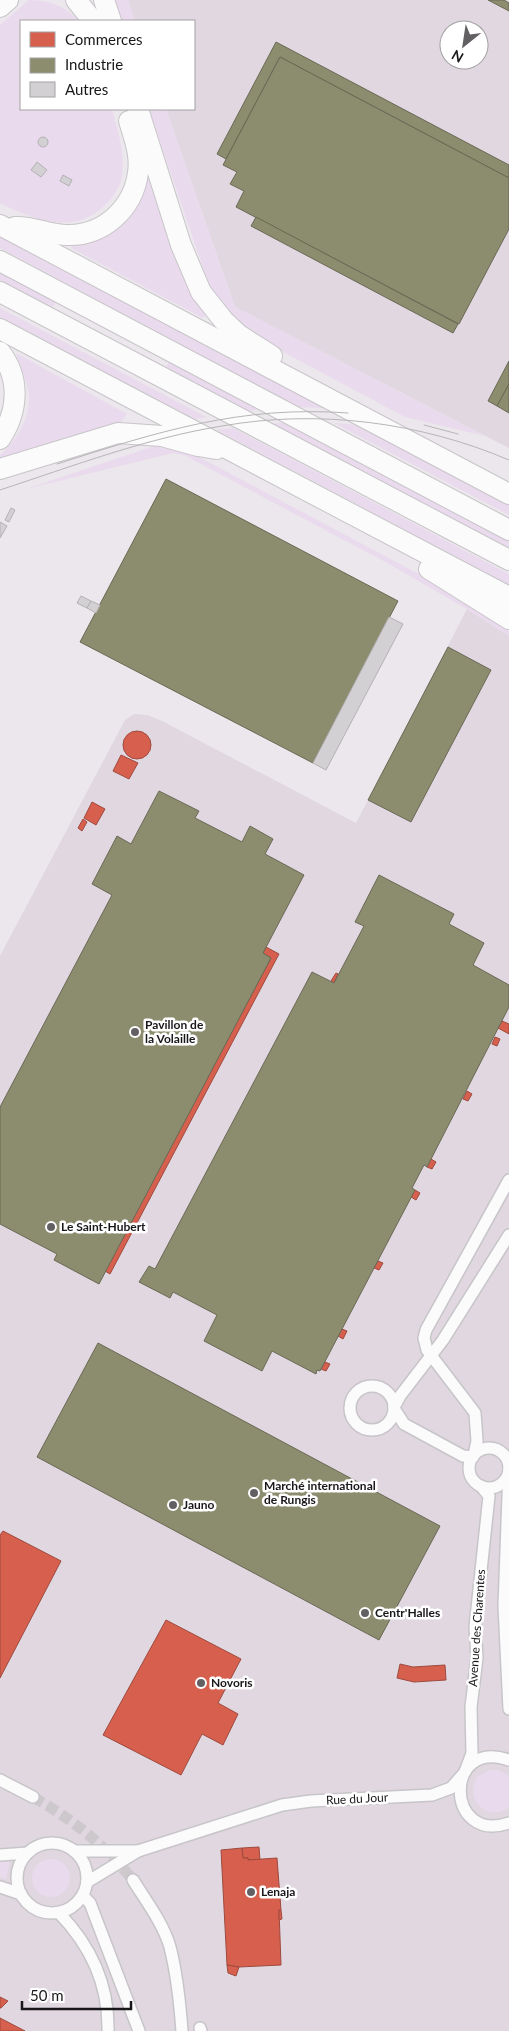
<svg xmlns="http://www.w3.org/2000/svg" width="509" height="2031" viewBox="0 0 509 2031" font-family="Lato,sans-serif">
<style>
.built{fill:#e0d7e1;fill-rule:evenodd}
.green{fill:#eadaed}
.shops{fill:#d6604d;stroke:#9e4a3e}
.industry{fill:#8c8c6e;stroke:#6a6955}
.building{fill:#d3d0d3;stroke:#b3b1b4}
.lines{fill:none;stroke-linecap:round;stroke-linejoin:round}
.minor-tunnel{stroke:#ccc8cc;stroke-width:11;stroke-dasharray:11 5.5;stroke-linecap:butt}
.minor-casing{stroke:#c7c5c8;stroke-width:14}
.trunk-casing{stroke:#c7c5c8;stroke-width:22}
.minor{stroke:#fcfbfc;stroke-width:11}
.trunk{stroke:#fcfbfc;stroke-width:20}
.tram{stroke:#b7b6b7;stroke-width:1}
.poi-dot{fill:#636064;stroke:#fff;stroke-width:2}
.labels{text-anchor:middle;stroke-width:5;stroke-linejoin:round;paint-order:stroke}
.poi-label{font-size:12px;font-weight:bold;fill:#1a171a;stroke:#fff;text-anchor:start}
.street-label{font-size:12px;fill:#1a171a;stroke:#fff}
</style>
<rect width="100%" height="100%" fill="#ebe7ec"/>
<g class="built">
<path d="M 128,0 L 509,0 L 509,448 L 235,307 L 166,109 L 194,109 L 194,21 L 135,21 ZM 449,30 L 479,30 L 479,60 L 449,60 Z"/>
<path d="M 467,609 L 509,636 L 509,2031 L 0,2031 L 0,956 L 125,720 L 134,714 L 147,715 L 162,721 L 356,823 Z"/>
</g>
<g class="green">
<path d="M 29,0 C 51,1 64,5 79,21 L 21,21 L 21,109 L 112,109 C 118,131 125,153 122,176 C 121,186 112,199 105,205 C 74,236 34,220 0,203 L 0,25 Z"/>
<path d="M 113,0 L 128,0 L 135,21 L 120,21 Z"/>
<path d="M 149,109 L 166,109 L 235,307 L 485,436 L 405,417 L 251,335 L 212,294 Z"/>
<path d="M 145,161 L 207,313 L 203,318 L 71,248 L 73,244 C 92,243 118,236 128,218 C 136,204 140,177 145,161 Z"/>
<path d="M 0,235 L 324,408 L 297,407 L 0,248 Z"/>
<path d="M 0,272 L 56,301 L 52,309 L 0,282 Z"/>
<path d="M 0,308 L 206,417 L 191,420 L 0,320 Z"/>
<path d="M 16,353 L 127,414 L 115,429 L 0,463 L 0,455 C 15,443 30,418 29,398 C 29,384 19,367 16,353 Z"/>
<path d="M 169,361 L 259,410 L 244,411 L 165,370 Z"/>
<path d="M 285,423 L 509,541 L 509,551 L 266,424 Z"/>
<path d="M 334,423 L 359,425 L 509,504 L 509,515 Z"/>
<path d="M 233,428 L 509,574 L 509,585 L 217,430 Z"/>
<path d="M 169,441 L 460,596 L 509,631 L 509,636 L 467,609 L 389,564 L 184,455 L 173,453 L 26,489 Z"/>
<path d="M 490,1770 L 498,1770 L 509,1776 L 509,1807 C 487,1823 464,1800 477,1777 Z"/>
<circle cx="51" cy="1878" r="19"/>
<path d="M 0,1860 L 10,1861 L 6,1879 L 0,1877 Z"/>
</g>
<g class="shops">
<circle cx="137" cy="745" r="14"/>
<path d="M 121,755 L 138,763 L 129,779 L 113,771 Z"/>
<path d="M 92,802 L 105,809 L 96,825 L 84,818 Z"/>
<path d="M 83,819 L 87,822 L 82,831 L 78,828 Z"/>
<path d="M 266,947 L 279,954 L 110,1274 L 105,1271 L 271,958 L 263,953 Z"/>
<path d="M 336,973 L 338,974 L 334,983 L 331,981 Z"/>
<path d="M 502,1021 L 509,1024 L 509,1034 L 498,1028 Z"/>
<path d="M 495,1037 L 500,1039 L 497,1046 L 492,1044 Z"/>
<path d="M 467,1091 L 472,1094 L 468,1101 L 463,1099 Z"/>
<path d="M 431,1159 L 436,1162 L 432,1169 L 427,1167 Z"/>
<path d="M 415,1190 L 420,1193 L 416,1200 L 411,1197 Z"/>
<path d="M 378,1261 L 383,1263 L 379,1270 L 374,1268 Z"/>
<path d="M 342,1329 L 347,1331 L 343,1339 L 338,1336 Z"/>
<path d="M 325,1362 L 330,1364 L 326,1371 L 321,1369 Z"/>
<path d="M 3,1531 L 61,1561 L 0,1678 L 0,1535 Z"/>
<path d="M 166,1620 L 241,1659 L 218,1703 L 238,1714 L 223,1745 L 202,1734 L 181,1775 L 103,1735 Z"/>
<path d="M 400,1664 L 413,1667 L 445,1665 L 446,1680 L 414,1682 L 397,1678 Z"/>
<path d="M 259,1847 L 260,1860 L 248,1860 L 248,1858 L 243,1858 L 242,1848 Z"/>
<path d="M 242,1848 L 243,1858 L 248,1858 L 248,1860 L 277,1858 L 281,1910 L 279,1910 L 281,1965 L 239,1967 L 227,1965 L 221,1850 Z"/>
<path d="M 279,1910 L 281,1910 L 282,1919 L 279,1920 Z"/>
<path d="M 227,1965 L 239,1967 L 236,1976 L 228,1973 Z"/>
<path d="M 0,1997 L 8,2001 L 1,2008 L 0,2008 Z"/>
<path d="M 0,2018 L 25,2031 L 0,2031 Z"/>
</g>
<g class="industry">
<path d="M 488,0 L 504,0 L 509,3 L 509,11 Z"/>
<path d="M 276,42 L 509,165 L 509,178 L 280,57 L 226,159 L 217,154 Z"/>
<path d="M 280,57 L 509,178 L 509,229 L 459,324 L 236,207 L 244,191 L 230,184 L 237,172 L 223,165 Z"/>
<path d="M 256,217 L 458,324 L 453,333 L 251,226 Z"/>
<path d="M 509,361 L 509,384 L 497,406 L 488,401 Z"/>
<path d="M 509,384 L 509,413 L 497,406 Z"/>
<path d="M 166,479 L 398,601 L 313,763 L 80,642 Z"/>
<path d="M 448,647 L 491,670 L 411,822 L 368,800 Z"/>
<path d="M 159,791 L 199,811 L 195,818 L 242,842 L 250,826 L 273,839 L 265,854 L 304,875 L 263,953 L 271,958 L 99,1284 L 54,1260 L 57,1254 L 0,1224 L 0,1107 L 112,895 L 92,884 L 117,836 L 131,844 Z"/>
<path d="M 379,875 L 454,914 L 449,924 L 484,943 L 473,965 L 509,985 L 509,1007 L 427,1167 L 424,1165 L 412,1188 L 415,1190 L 320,1371 L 317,1370 L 316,1374 L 272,1351 L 262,1371 L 204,1341 L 217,1315 L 173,1292 L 170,1298 L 139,1282 L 149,1266 L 155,1269 L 312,972 L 334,983 L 364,926 L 355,922 Z"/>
<path d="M 98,1343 L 440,1526 L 379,1640 L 37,1457 Z"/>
</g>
<g class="building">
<circle cx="43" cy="142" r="5"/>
<path d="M 37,162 L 47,170 L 41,177 L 31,170 Z"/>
<path d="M 63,175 L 72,180 L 69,186 L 60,181 Z"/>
<path d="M 11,508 L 15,510 L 9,522 L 5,520 Z"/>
<path d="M 0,522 L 7,526 L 0,538 Z"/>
<path d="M 81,596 L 91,601 L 87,608 L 77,603 Z"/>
<path d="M 91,601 L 100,605 L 96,613 L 87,608 Z"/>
<path d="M 389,617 L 403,624 L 326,770 L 313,763 Z"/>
</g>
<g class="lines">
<path class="minor-tunnel" d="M 33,1797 C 75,1821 102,1843 133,1880"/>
<defs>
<g id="minor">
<circle cx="372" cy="1408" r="22"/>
<path d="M 394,1407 L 400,1396 L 443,1340 L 509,1235"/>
<path d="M 395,1410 L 404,1424 L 463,1456 L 473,1457"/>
<circle cx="489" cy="1468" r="20"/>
<path d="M 474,1455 L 477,1441 L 475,1413 L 427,1350 L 424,1338 L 426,1330 L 509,1180"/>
<path d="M 509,1469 L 504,1606 L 509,1709"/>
<path d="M 509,1760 C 443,1737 445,1845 509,1823"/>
<path d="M 0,1780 L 33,1797"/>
<circle cx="52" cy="1878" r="35"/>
<path d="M 74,1851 L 138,1851"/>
<path d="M 0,1855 L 28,1853"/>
<path d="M 133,1880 C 146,1901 163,1923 170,1947 C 177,1974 180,2004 182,2031"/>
<path d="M 87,1882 L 138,1851 L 282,1805 L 311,1801 L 432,1795 L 451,1788 L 465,1772 L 472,1753 L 471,1707 L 477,1658 L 475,1627 L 489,1496 L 481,1486"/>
<path d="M 0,1887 L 21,1894"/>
<path d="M 83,1896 L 90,1903 L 139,2031"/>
<path d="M 59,1913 C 91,1946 109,1985 108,2031"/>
<path d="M 200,2028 L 201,2031"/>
</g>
<g id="trunk">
<path d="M 76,0 L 93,21"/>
<path d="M 104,0 L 111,21"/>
<path d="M 0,7 L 8,0"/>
<path d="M 138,109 L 181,245 L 201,292 L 224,321 L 239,335 L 272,356"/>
<path d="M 0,225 L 509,494"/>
<path d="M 15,227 C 33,226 49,235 67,235 C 103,236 133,209 138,173 C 141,156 134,137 129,121"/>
<path d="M 0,261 L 509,530"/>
<path d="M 0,292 L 509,560"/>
<path d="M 0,329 L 509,597"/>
<path d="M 0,352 C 21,379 18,412 0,439"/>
<path d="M 0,469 L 118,433 L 162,436 L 198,446 L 216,449"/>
<path d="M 429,569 L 509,619"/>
</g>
</defs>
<use href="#minor" class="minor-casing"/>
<use href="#trunk" class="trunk-casing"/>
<use href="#minor" class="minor"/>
<use href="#trunk" class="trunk"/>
<g class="tram">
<path d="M 424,425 L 458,434"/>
<path d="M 57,464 C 157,432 241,405 348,413"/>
<path d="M 0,490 C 73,466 147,438 222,426 C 318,409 420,422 509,460"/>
</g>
</g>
<g class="poi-dot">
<circle cx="135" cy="1032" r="5"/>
<circle cx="51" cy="1227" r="5"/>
<circle cx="254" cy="1493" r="5"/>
<circle cx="173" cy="1505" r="5"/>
<circle cx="365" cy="1613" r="5"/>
<circle cx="201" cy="1683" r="5"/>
<circle cx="251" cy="1892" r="5"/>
</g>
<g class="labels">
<g class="poi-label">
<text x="145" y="1029">Pavillon de<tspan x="145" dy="14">la Volaille</tspan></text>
<text x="61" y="1231">Le Saint-Hubert</text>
<text x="264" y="1490">Marché international<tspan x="264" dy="14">de Rungis</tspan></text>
<text x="183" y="1509">Jauno</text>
<text x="375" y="1617">Centr'Halles</text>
<text x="211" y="1687">Novoris</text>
<text x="261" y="1896">Lenaja</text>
</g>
<g class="street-label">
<text transform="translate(477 1628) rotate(-86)" y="4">Avenue des Charentes</text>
<text transform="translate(357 1799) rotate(-3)" y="4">Rue du Jour</text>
</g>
</g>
<rect x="20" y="20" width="175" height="90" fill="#ffffff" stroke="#a3a2a3"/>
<rect x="30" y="32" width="25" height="15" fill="#d6604d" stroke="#a3a2a3"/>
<text x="65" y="45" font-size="15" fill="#1a171a">Commerces</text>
<rect x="30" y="58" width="25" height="15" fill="#8c8c6e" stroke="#a3a2a3"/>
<text x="65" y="70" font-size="15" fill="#1a171a">Industrie</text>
<rect x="30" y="82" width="25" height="15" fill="#d3d0d3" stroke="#a3a2a3"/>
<text x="65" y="95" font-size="15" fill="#1a171a">Autres</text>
<g transform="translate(464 45) rotate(210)"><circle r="24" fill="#ffffff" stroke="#a3a2a3"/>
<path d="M0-4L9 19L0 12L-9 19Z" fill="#636064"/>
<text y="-8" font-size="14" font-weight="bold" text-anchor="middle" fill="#1a171a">N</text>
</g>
<path d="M22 2001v8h109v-8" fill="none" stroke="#1a171a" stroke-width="2.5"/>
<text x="30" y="2001" font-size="15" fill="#1a171a" stroke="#ffffff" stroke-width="4" paint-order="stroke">50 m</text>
</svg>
